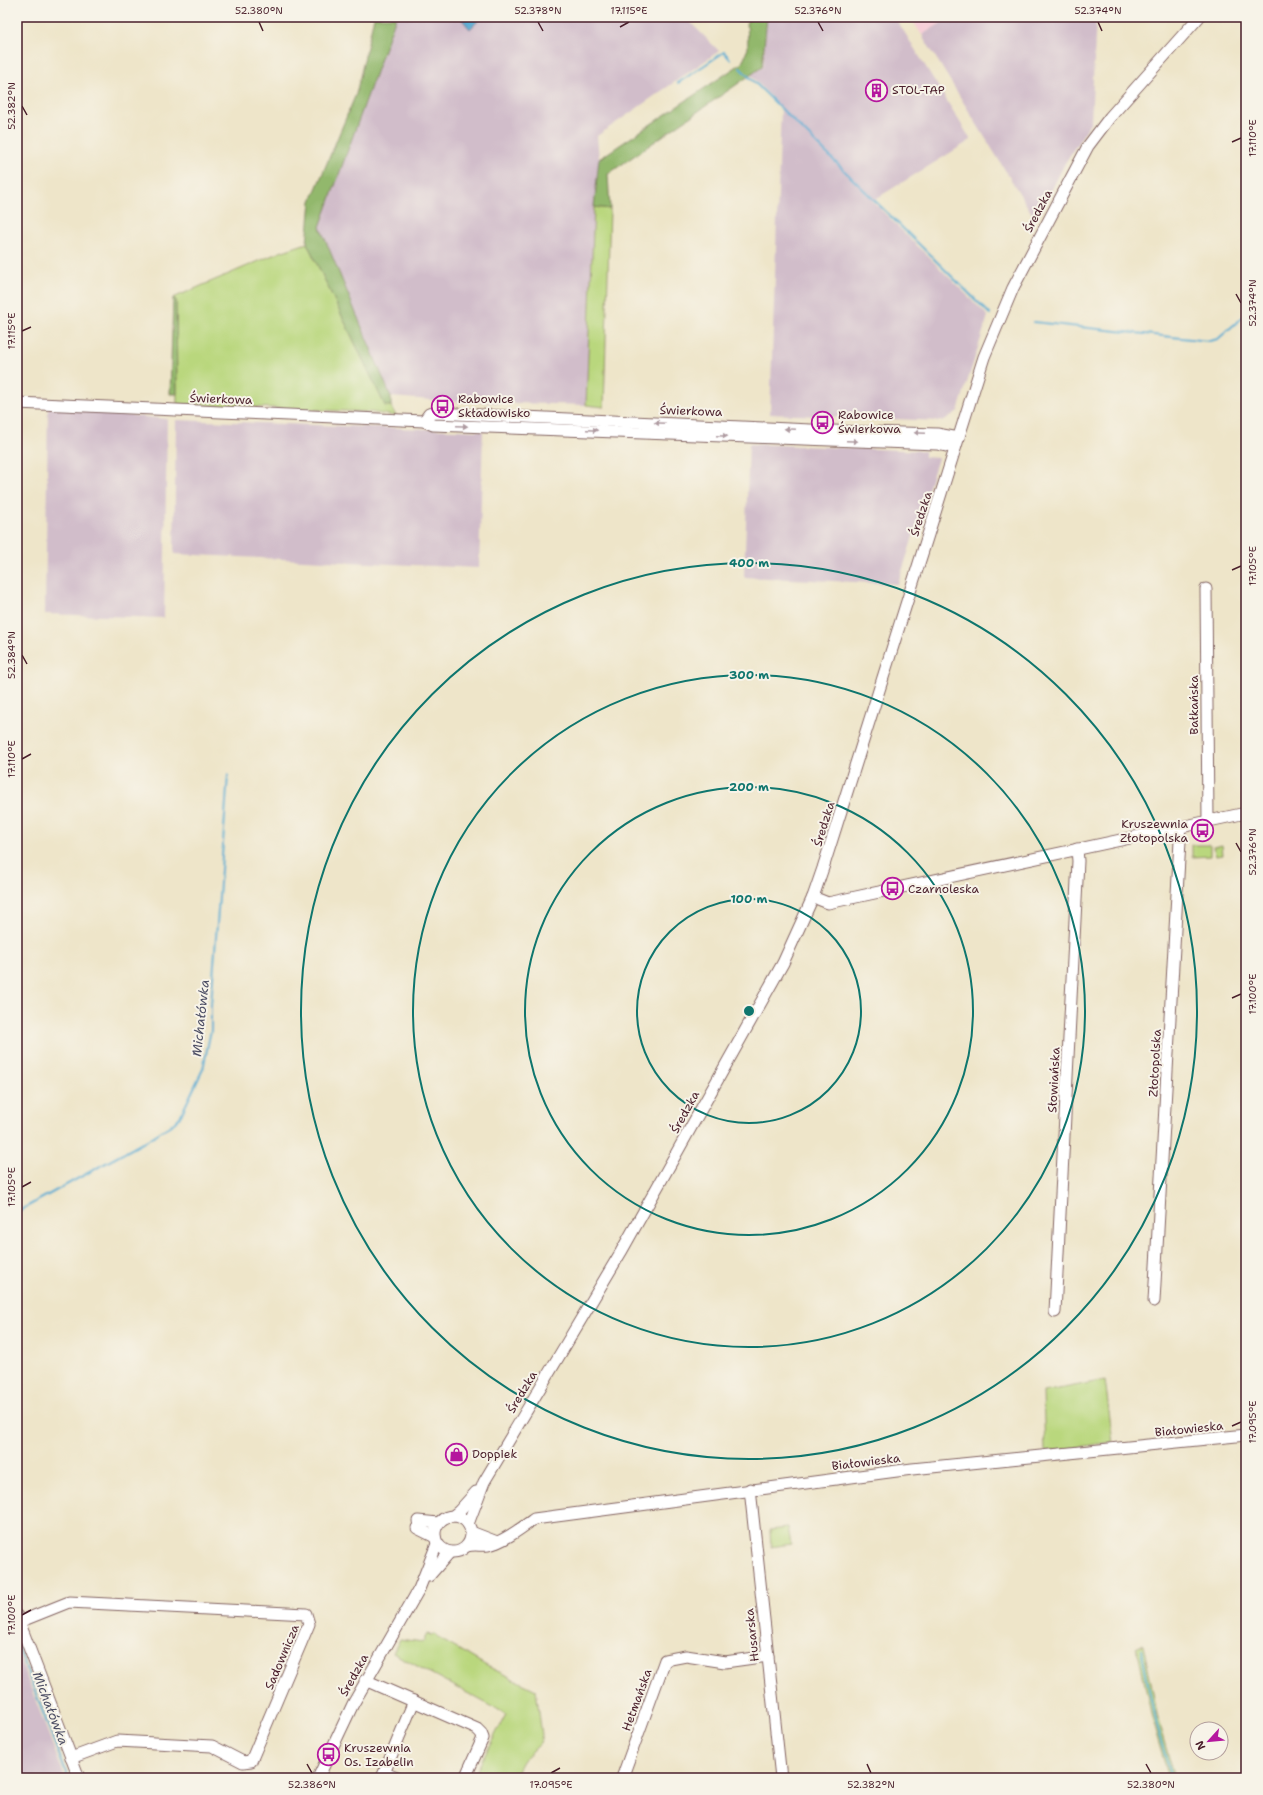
<svg xmlns="http://www.w3.org/2000/svg" width="1263" height="1795" viewBox="0 0 1263 1795" font-family="'Shantell Sans',sans-serif">
<style>
.built{fill:#f6cfd8}
.industrial{fill:#d1bdca}
.green{fill:#b9d77d;stroke:#827b54}
.forest{fill:#92b86c;stroke:#6e6c4c}
.water{fill:#58acd3;stroke:#51667f}
.lines{fill:none;stroke-linecap:round;stroke-linejoin:round}
.stream{stroke:#58acd3;stroke-width:2}
.minor-casing{stroke:#836462;stroke-width:13}
.minor{stroke:#fff;stroke-width:11}
.oneway{fill:#ae9aa0}
.ticks{fill:none;stroke:#4a1f2b;stroke-width:1.5}
.ring{fill:none;stroke:#0f766e;stroke-width:2}
.labels{text-anchor:middle;stroke-width:4;stroke-linejoin:round;paint-order:stroke}
.poi-label{font-size:12px;fill:#4a1f2b;stroke:#f7f3e8;text-anchor:start}
.street-label{font-size:12px;fill:#4a1f2b;stroke:#f7f3e8}
.water-label{font-size:13px;font-style:italic;fill:#4f5066;stroke:#f7f3e8}
.centre{fill:#0f766e;stroke:#f7f3e8;stroke-width:2}
.ring-label{font-size:12px;text-anchor:middle;font-weight:bold;fill:#0f766e;stroke:#f7f3e8;stroke-width:4;stroke-linejoin:round;paint-order:stroke}
.neatline{fill:none;stroke:#4a1f2b;stroke-width:1.5}
.ticks-label{font-size:10px;text-anchor:middle;fill:#4a1f2b}
</style>
<rect width="100%" height="100%" fill="#f7f3e8"/>
<filter id="ink" filterUnits="userSpaceOnUse"><feTurbulence type="fractalNoise" baseFrequency=".025" numOctaves="2"/><feDisplacementMap in="SourceGraphic" scale="8" xChannelSelector="R" yChannelSelector="G"/><feConvolveMatrix kernelMatrix="1 2 1 2 8 2 1 2 1" color-interpolation-filters="sRGB"/></filter>
<filter id="wash" filterUnits="userSpaceOnUse"><feTurbulence type="fractalNoise" baseFrequency=".012" numOctaves="4" result="noise"/><feDisplacementMap in="SourceGraphic" scale="16" xChannelSelector="R" yChannelSelector="G"/><feGaussianBlur stdDeviation="0.9" result="paint"/><feColorMatrix in="noise" values="0 0 0 0 0 0 0 0 0 0 0 0 0 0 0 0 0 1.4 0 .05"/><feComposite in="paint" operator="in"/></filter>
<g filter="url(#wash)">
<rect width="100%" height="100%" fill="#eee5c9"/>
<path class="built" d="M 910,17 L 951,17 L 922,35 Z"/>
<g class="industrial">
<path d="M 396,17 L 685,17 L 719,51 L 597,136 L 599,159 L 594,207 L 586,405 L 447,401 L 391,397 L 320,227 Z"/>
<path d="M 767,17 L 895,17 L 971,140 L 872,201 L 988,316 L 958,411 L 943,421 L 770,414 L 781,108 L 751,75 L 763,67 Z"/>
<path d="M 951,17 L 1096,17 L 1091,122 L 1065,163 L 1041,211 L 1034,217 L 922,35 Z"/>
<path d="M 48,407 L 167,419 L 164,618 L 45,614 Z"/>
<path d="M 176,420 L 483,431 L 479,568 L 174,554 Z"/>
<path d="M 749,444 L 925,451 L 925,457 L 938,458 L 898,584 L 744,577 Z"/>
<path d="M 17,1651 L 65,1778 L 17,1778 Z"/>
</g>
<g class="green">
<path d="M 594,207 L 610,209 L 604,407 L 586,405 Z"/>
<path d="M 307,243 L 385,405 L 391,406 L 396,416 L 369,412 L 177,404 L 176,300 L 173,298 L 280,252 Z"/>
<path d="M 1192,845 L 1210,845 L 1210,856 L 1192,857 Z"/>
<path d="M 1222,845 L 1223,855 L 1216,856 L 1213,847 Z"/>
<path d="M 1105,1380 L 1113,1442 L 1045,1452 L 1043,1392 Z"/>
<path d="M 788,1528 L 791,1544 L 771,1547 L 770,1530 Z"/>
<path d="M 434,1633 L 440,1639 L 487,1666 L 536,1690 L 542,1735 L 540,1744 L 522,1761 L 513,1778 L 473,1778 L 506,1714 L 393,1653 L 400,1639 L 423,1642 L 427,1634 L 432,1635 Z"/>
<path d="M 1143,1644 L 1160,1728 L 1175,1778 L 1169,1778 L 1153,1723 L 1139,1657 L 1135,1648 Z"/>
</g>
<g class="forest">
<path d="M 374,17 L 396,17 L 320,227 L 391,397 L 391,406 L 385,406 L 307,243 L 311,201 L 356,94 Z"/>
<path d="M 747,17 L 767,17 L 762,67 L 608,174 L 610,209 L 594,207 L 599,159 L 742,63 L 748,48 Z"/>
<path d="M 173,298 L 176,300 L 177,394 L 170,394 Z"/>
</g>
<path class="water" d="M 460,17 L 482,17 L 470,29 Z"/>
<g class="lines">
<g class="stream">
<path d="M 740,68 L 990,314"/>
<path d="M 678,83 L 724,52 L 730,59"/>
<path d="M 1034,322 L 1209,341 L 1218,339 L 1246,314"/>
<path d="M 17,1212 L 146,1141 L 174,1123 L 180,1117 L 203,1069 L 211,1030 L 211,1005 L 228,775"/>
<path d="M 17,1644 L 68,1778"/>
<path d="M 1141,1649 L 1156,1725 L 1172,1778"/>
</g>
</g>
</g>
<g filter="url(#ink)">
<g class="lines">
<defs>
<g id="minor">
<path d="M 17,403 L 424,421 L 433,425 L 937,444 L 955,448"/>
<path d="M 424,421 L 429,414 L 435,413 L 832,431 L 937,434 L 959,438"/>
<path d="M 1206,589 L 1208,821"/>
<path d="M 813,897 L 828,903 L 1246,813"/>
<path d="M 1154,1301 L 1180,841 L 1179,827"/>
<path d="M 1055,1312 L 1078,861 L 1077,849"/>
<path d="M 750,1489 L 781,1778"/>
<circle cx="453" cy="1534" r="18"/>
<path d="M 453,1516 L 459,1511 L 476,1492"/>
<path d="M 418,1521 L 438,1523"/>
<path d="M 468,1524 L 484,1482 L 621,1252 L 783,963 L 813,897 L 823,868 L 984,357 L 1013,288 L 1088,146 L 1110,117 L 1199,17"/>
<path d="M 417,1528 L 435,1537"/>
<path d="M 471,1532 L 497,1542"/>
<path d="M 467,1546 C 474,1544 481,1546 488,1545 C 502,1543 523,1527 534,1519 L 912,1469 L 1246,1435"/>
<path d="M 429,1576 L 450,1552"/>
<path d="M 17,1616 L 79,1778"/>
<path d="M 19,1622 L 69,1602 L 306,1614 L 309,1624 L 251,1761 L 243,1762 L 212,1746 L 117,1741 L 71,1758"/>
<path d="M 365,1680 L 477,1729 L 481,1733 L 483,1738 L 465,1778"/>
<path d="M 384,1773 L 397,1778"/>
<path d="M 318,1778 L 353,1704 L 419,1589 L 437,1544"/>
<path d="M 382,1778 L 414,1701"/>
<path d="M 622,1778 L 665,1660 L 686,1656 L 725,1662 L 768,1656"/>
</g>
</defs>
<use href="#minor" class="minor-casing"/>
<use href="#minor" class="minor"/>
</g>
<defs><path id="oneway-solid" d="M-6-.8H1V-3.2L6.5 0L1 3.2V.8H-6Z"/></defs>
<g class="oneway">
<use href="#oneway-solid" transform="translate(660 423) rotate(-178)"/>
<use href="#oneway-solid" transform="translate(462 426) rotate(2)"/>
<use href="#oneway-solid" transform="translate(790 429) rotate(-177)"/>
<use href="#oneway-solid" transform="translate(592 430) rotate(2)"/>
<use href="#oneway-solid" transform="translate(920 433) rotate(-178)"/>
<use href="#oneway-solid" transform="translate(722 436) rotate(2)"/>
<use href="#oneway-solid" transform="translate(852 441) rotate(2)"/>
</g>
</g>
<path class="ticks" d="M 259,22 L 263,31M 538,22 L 543,31M 818,22 L 823,31M 1098,22 L 1102,31M 620,27 L 629,22M 22,106 L 27,115M 1232,142 L 1241,138M 1236,294 L 1241,303M 22,331 L 31,327M 1232,570 L 1241,566M 22,655 L 27,664M 22,759 L 31,754M 1236,843 L 1241,852M 1232,998 L 1241,994M 22,1187 L 31,1182M 1232,1426 L 1241,1422M 22,1615 L 31,1610M 307,1764 L 312,1773M 867,1764 L 871,1773M 1146,1764 L 1151,1773M 551,1773 L 560,1768"/>
<g class="ring">
<circle cx="749" cy="1011" r="112"/>
<circle cx="749" cy="1011" r="224"/>
<circle cx="749" cy="1011" r="336"/>
<circle cx="749" cy="1011" r="448"/>
</g>
<defs>
<symbol id="building-ring" viewBox="-11 -11 22 22"><circle r="9.5" fill="#f7f3e8" stroke="#b5179e" stroke-width="1.5"/><path d="M-4-6H4V6H1V3H-1V6H-4ZM-2.5-4.3h1.7v1.8h-1.7ZM.8-4.3h1.7v1.8H.8ZM-2.5-1h1.7V.8h-1.7ZM.8-1h1.7V.8H.8Z" fill="#b5179e"/></symbol>
<symbol id="bus-ring" viewBox="-11 -11 22 22"><circle r="9.5" fill="#f7f3e8" stroke="#b5179e" stroke-width="1.5"/><path d="M-5-6H5V4H4V6H2V4H-2V6H-4V4H-5ZM-3.5-4V0h7V-4ZM-3.5 1.2v1.5H-2V1.2ZM2 1.2v1.5H3.5V1.2Z" fill="#b5179e"/></symbol>
<symbol id="shop-ring" viewBox="-11 -11 22 22"><circle r="9.5" fill="#f7f3e8" stroke="#b5179e" stroke-width="1.5"/><path d="M-5-2.5h2.3a2.7 3.5 0 0 1 5.4 0H5L5.5 6h-11ZM-1.5-2.5h3a1.5 2.3 0 0 0-3 0Z" fill="#b5179e"/></symbol>
</defs>
<g fill-rule="evenodd">
<use href="#building-ring" x="864" y="78" width="25" height="25"/>
<use href="#bus-ring" x="430" y="394" width="25" height="25"/>
<use href="#bus-ring" x="810" y="410" width="25" height="25"/>
<use href="#bus-ring" x="1190" y="818" width="25" height="25"/>
<use href="#bus-ring" x="880" y="876" width="25" height="25"/>
<use href="#shop-ring" x="444" y="1442" width="25" height="25"/>
<use href="#bus-ring" x="316" y="1742" width="25" height="25"/>
</g>
<g class="labels">
<g class="poi-label">
<text x="892" y="94">STOL-TAP</text>
<text x="458" y="403">Rabowice<tspan x="458" dy="14">Składowisko</tspan></text>
<text x="838" y="419">Rabowice<tspan x="838" dy="14">Świerkowa</tspan></text>
<text x="1188" y="828" text-anchor="end">Kruszewnia<tspan x="1188" dy="14">Złotopolska</tspan></text>
<text x="908" y="893">Czarnoleska</text>
<text x="472" y="1458">Doppiek</text>
<text x="344" y="1752">Kruszewnia<tspan x="344" dy="14">Os. Izabelin</tspan></text>
</g>
<g class="street-label">
<text transform="translate(1038 211) rotate(-62)" y="4">Średzka</text>
<text transform="translate(221 399) rotate(2)" y="4">Świerkowa</text>
<text transform="translate(691 411) rotate(2)" y="4">Świerkowa</text>
<text transform="translate(921 514) rotate(-72)" y="4">Średzka</text>
<text transform="translate(1194 705) rotate(-90)" y="4">Bałkańska</text>
<text transform="translate(824 824) rotate(-73)" y="4">Średzka</text>
<text transform="translate(1155 1063) rotate(-87)" y="4">Złotopolska</text>
<text transform="translate(1054 1080) rotate(-87)" y="4">Słowiańska</text>
<text transform="translate(685 1112) rotate(-61)" y="4">Średzka</text>
<text transform="translate(522 1392) rotate(-59)" y="4">Średzka</text>
<text transform="translate(1189 1429) rotate(-6)" y="4">Białowieska</text>
<text transform="translate(866 1462) rotate(-7)" y="4">Białowieska</text>
<text transform="translate(752 1635) rotate(-96)" y="4">Husarska</text>
<text transform="translate(282 1657) rotate(-67)" y="4">Sadownicza</text>
<text transform="translate(354 1675) rotate(-61)" y="4">Średzka</text>
<text transform="translate(637 1700) rotate(-70)" y="4">Hetmańska</text>
</g>
<g class="water-label">
<text transform="translate(200 1018) rotate(-84)" y="5">Michałówka</text>
<text transform="translate(51 1708) rotate(69)" y="5">Michałówka</text>
</g>
</g>
<circle cx="749" cy="1011" r="6" class="centre"/>
<g class="ring-label">
<text x="749" y="567">400 m</text>
<text x="749" y="679">300 m</text>
<text x="749" y="791">200 m</text>
<text x="749" y="903">100 m</text>
</g>
<rect width="1263" height="1795" fill="none" stroke="#f7f3e8" stroke-width="44"/>
<g transform="translate(1209 1741) rotate(243)"><circle r="19" fill="#f7f3e8" stroke="#b29e9c"/>
<path d="M0-3L7 15L0 10L-7 15Z" fill="#b5179e"/>
<text y="-6" font-size="11" font-weight="bold" text-anchor="middle" fill="#4a1f2b">N</text>
</g>
<rect x="22" y="22" width="1219" height="1751" class="neatline"/>
<g class="ticks-label">
<text x="259" y="14">52.380°N</text>
<text x="538" y="14">52.378°N</text>
<text x="629" y="14">17.115°E</text>
<text x="818" y="14">52.376°N</text>
<text x="1098" y="14">52.374°N</text>
<text transform="translate(11 106) rotate(-90)" y="4">52.382°N</text>
<text transform="translate(1252 138) rotate(-90)" y="4">17.110°E</text>
<text transform="translate(1252 303) rotate(-90)" y="4">52.374°N</text>
<text transform="translate(11 331) rotate(-90)" y="4">17.115°E</text>
<text transform="translate(1252 566) rotate(-90)" y="4">17.105°E</text>
<text transform="translate(11 655) rotate(-90)" y="4">52.384°N</text>
<text transform="translate(11 759) rotate(-90)" y="4">17.110°E</text>
<text transform="translate(1252 852) rotate(-90)" y="4">52.376°N</text>
<text transform="translate(1252 994) rotate(-90)" y="4">17.100°E</text>
<text transform="translate(11 1187) rotate(-90)" y="4">17.105°E</text>
<text transform="translate(1252 1422) rotate(-90)" y="4">17.095°E</text>
<text transform="translate(11 1615) rotate(-90)" y="4">17.100°E</text>
<text x="312" y="1788">52.386°N</text>
<text x="551" y="1788">17.095°E</text>
<text x="871" y="1788">52.382°N</text>
<text x="1151" y="1788">52.380°N</text>
</g>
</svg>
